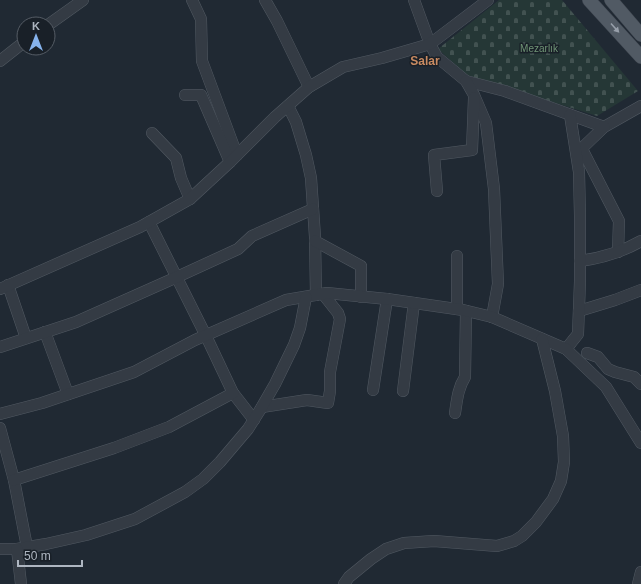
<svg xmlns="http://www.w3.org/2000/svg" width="641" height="584" viewBox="0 0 641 584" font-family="Arial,sans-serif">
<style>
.cemetery{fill:url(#cemetery-stones)}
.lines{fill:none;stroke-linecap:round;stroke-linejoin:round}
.minor-casing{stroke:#515962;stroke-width:12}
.major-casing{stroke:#3d444e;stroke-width:14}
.minor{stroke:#343b44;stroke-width:11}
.major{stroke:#515a64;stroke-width:13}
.oneway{fill:#979faa}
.labels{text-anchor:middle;stroke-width:3;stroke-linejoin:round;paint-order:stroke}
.park-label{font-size:10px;fill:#709576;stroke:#192028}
.quarter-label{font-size:12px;font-weight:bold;fill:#c88a61;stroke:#192028}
</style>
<defs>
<pattern id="cemetery-stones" width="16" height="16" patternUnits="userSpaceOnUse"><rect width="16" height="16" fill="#253736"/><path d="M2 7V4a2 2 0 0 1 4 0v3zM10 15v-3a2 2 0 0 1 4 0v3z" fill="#425251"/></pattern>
</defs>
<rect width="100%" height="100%" fill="#202933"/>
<path class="cemetery" d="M 499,0 L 562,0 L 638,91 L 597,116 L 467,75 L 438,49 Z"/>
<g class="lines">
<defs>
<g id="minor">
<path d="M 192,0 L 201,19 L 202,61 L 237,155"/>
<path d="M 265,0 L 277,21 L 309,87"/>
<path d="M 414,0 L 430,44 L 437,57 L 466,81 L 505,91 L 604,127 L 641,106"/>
<path d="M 48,25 L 83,0"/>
<path d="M 0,61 L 24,42"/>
<path d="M 466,81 L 474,95 L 486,123 L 494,189 L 498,284 L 492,317"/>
<path d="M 185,95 L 201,95 L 230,162"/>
<path d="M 288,106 L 296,122 L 306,155 L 311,178 L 315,237 L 316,295"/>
<path d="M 152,133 L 176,158 L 181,178 L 190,199"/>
<path d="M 582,149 L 619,221 L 618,252"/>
<path d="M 578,152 L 604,127"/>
<path d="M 437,191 L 434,155 L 472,150 L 474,98"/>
<path d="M 149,222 L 206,336 L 233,393 L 254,420"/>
<path d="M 315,241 L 361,266 L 361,297"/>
<path d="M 580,261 C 602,258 622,252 641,241"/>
<path d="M 8,285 L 26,338"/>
<path d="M 0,289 L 140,227 L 190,199 L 230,162 L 275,117 L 309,87 L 343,67 L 382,58 L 430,44 L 488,0"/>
<path d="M 457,309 L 457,256"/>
<path d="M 579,311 L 615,300 L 641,290"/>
<path d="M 45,332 L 68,394"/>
<path d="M 0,347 L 76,322 L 177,277 L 238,249 L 252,236 L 313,209"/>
<path d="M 566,349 L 578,334 L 580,281 L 580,216 L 579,172 L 570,115"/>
<path d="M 587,353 L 598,357 L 608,369 L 615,372 L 634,377 L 641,384"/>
<path d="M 373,390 L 387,299"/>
<path d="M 403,391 L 414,303"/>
<path d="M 262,407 L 307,400 L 328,403 L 330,391 L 330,372 L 340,319 L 338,313 L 323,294"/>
<path d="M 455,413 C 457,400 458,388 465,377 L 466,311"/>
<path d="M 0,414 L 42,403 L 134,372 L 195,340 L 286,300 L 327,293 L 387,299 L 463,310 L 492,317 L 566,349 L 606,387 L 641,443"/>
<path d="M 0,428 L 14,480 L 27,547"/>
<path d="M 14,480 L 114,448 L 169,427 L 233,393"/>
<path d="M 0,549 L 17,549 L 46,544 L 86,535 L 135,519 L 185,492 L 203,479 L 220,462 L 248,429 L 260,410 L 275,384 L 294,345 L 300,328 L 306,297"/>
<path d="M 17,549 L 21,584"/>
<path d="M 344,584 L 349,577 L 371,559 L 386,549 L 404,543 L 434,541 L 497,546 L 514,541 L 522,536 L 536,522 L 553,499 L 561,481 L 564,462 L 563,436 L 555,391 L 542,339"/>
<path d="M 638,584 L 641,572"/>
</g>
<g id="major">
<path d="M 589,0 L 641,57"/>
<path d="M 611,0 L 641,35"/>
</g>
</defs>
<use href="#minor" class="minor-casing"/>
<use href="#major" class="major-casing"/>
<use href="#minor" class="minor"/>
<use href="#major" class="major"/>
</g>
<defs><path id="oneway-solid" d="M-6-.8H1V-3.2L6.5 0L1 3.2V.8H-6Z"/></defs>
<use class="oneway" href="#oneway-solid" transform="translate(615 28) rotate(48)"/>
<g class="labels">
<g class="park-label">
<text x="539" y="52">Mezarlık</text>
</g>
<g class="quarter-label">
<text x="425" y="65">Salar</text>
</g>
</g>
<g transform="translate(36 36)"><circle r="19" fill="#192028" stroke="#555c65"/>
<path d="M0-3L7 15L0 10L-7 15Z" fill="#86b3ed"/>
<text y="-6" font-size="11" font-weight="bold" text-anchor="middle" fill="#aeb6c1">K</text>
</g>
<path d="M18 560v6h64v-6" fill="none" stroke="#aeb6c1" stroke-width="2"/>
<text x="24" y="560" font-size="12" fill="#aeb6c1" stroke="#192028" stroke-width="3" paint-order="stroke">50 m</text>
</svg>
